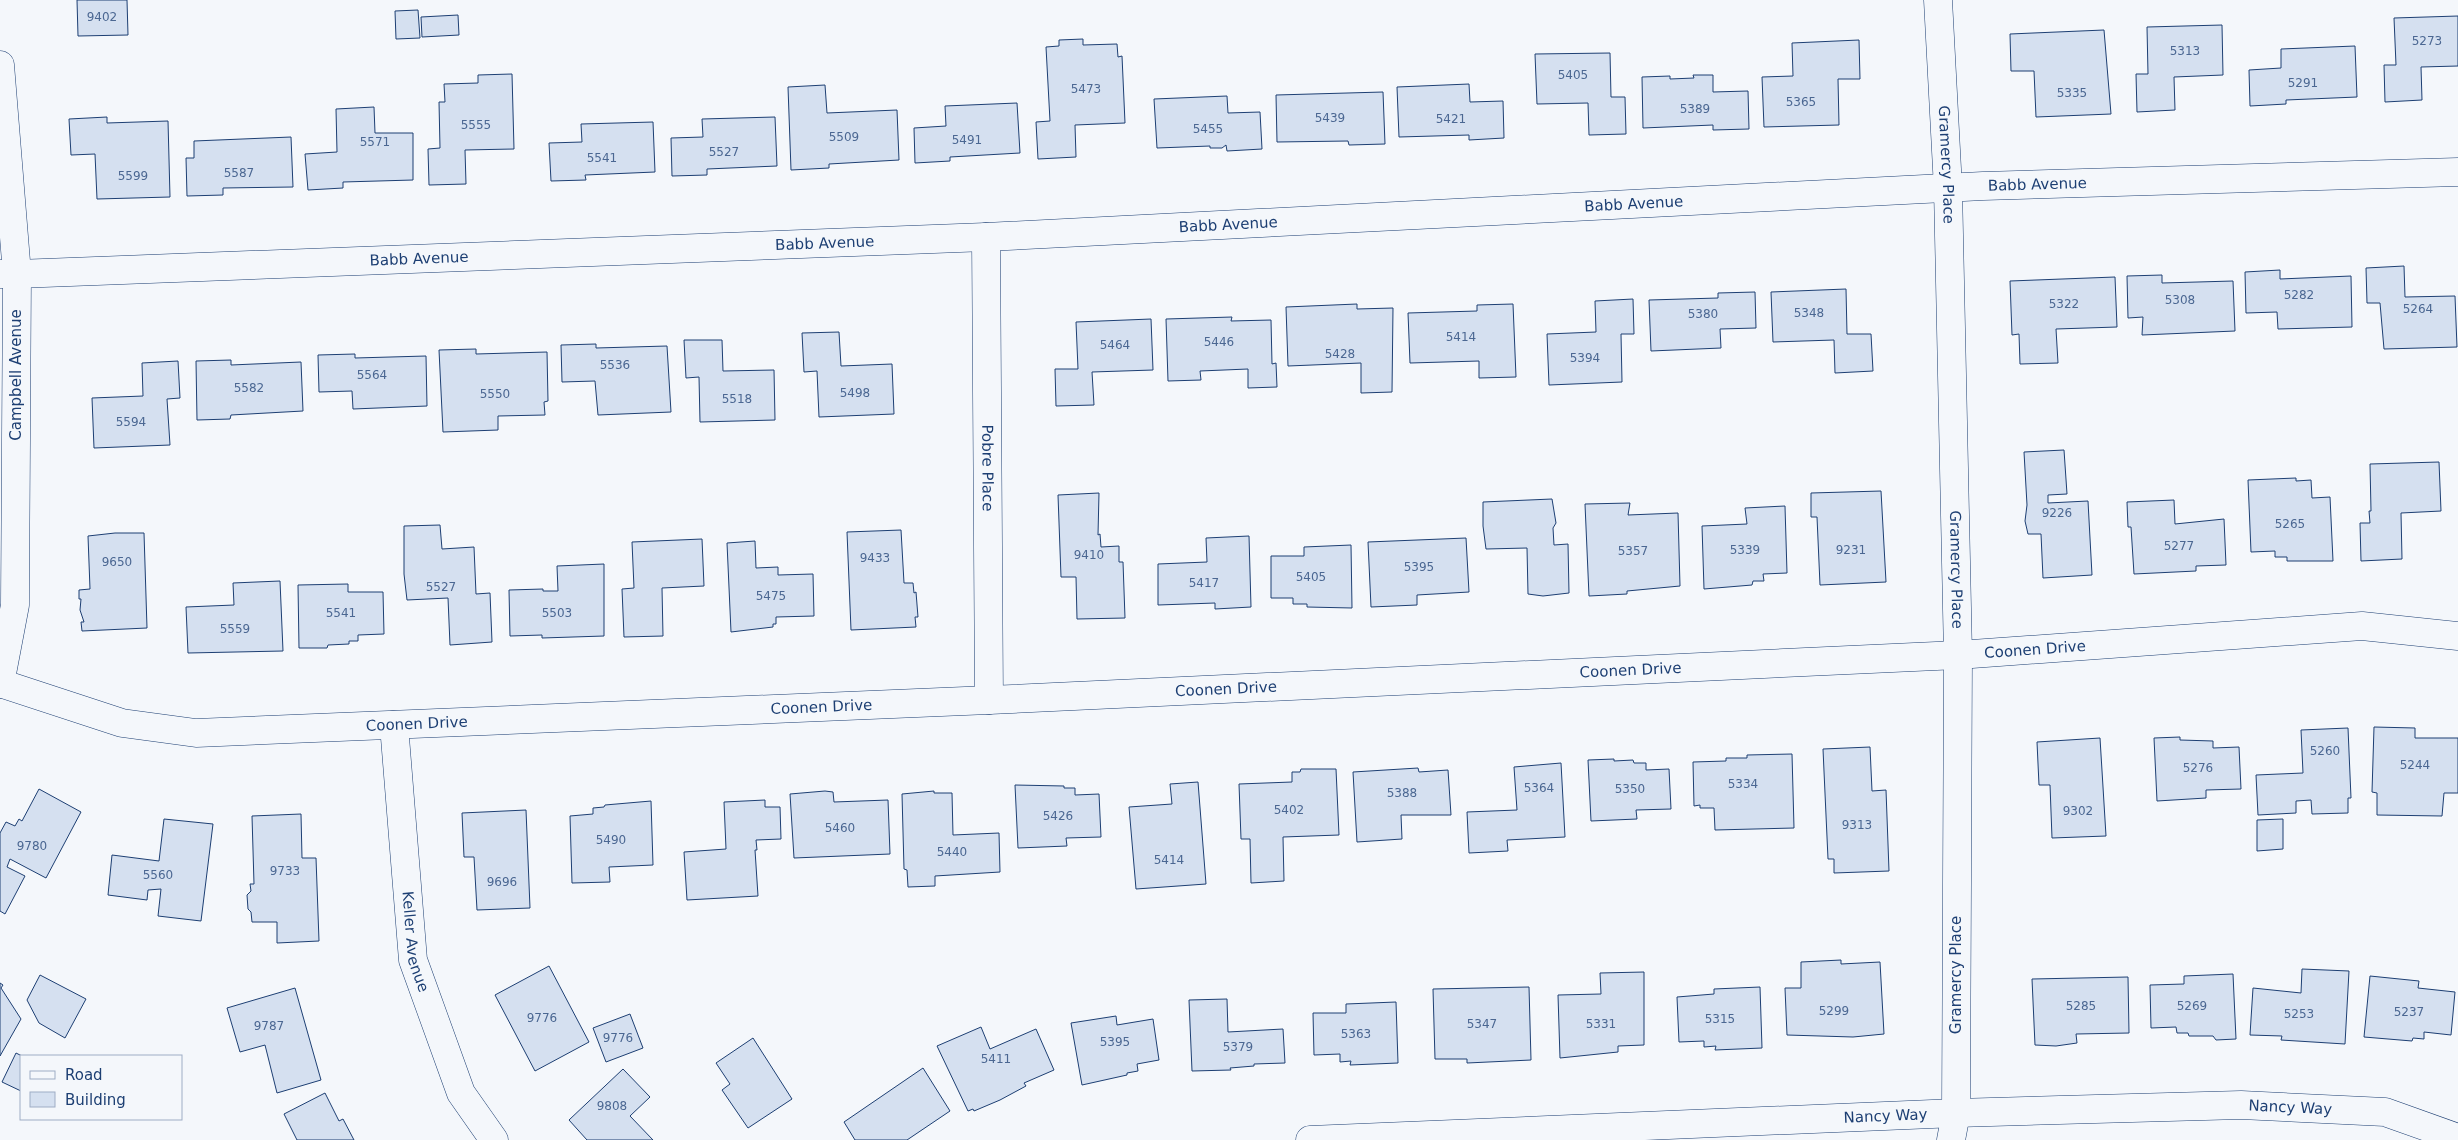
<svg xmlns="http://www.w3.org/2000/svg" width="2458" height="1140" viewBox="0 0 2458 1140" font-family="'DejaVu Sans',sans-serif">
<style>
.building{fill:#d5e0f0;stroke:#1d3f73}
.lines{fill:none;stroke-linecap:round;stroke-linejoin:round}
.minor-casing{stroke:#1d3f73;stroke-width:29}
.tertiary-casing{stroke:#1d3f73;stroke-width:29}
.minor{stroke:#f4f7fb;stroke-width:28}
.tertiary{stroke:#f4f7fb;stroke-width:28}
.labels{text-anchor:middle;stroke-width:4;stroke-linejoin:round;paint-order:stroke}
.number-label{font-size:12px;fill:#4b6792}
.street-label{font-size:15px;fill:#1d3f73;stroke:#f4f7fb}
</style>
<rect width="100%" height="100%" fill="#f4f7fb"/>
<g class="building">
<path d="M 77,0 L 127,0 L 128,35 L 78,36 Z"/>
<path d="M 418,10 L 420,38 L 396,39 L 395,11 Z"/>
<path d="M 458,15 L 459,35 L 422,37 L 421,17 Z"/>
<path d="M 2458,16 L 2458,66 L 2421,67 L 2422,100 L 2385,102 L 2384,65 L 2396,65 L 2394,18 Z"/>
<path d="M 2222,25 L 2223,75 L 2174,77 L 2175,110 L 2137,112 L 2136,74 L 2148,74 L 2147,27 Z"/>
<path d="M 2104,30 L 2111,114 L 2036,117 L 2034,71 L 2011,71 L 2010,34 Z"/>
<path d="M 1083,39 L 1083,45 L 1117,44 L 1118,57 L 1122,56 L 1125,123 L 1075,125 L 1076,157 L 1038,159 L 1036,122 L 1050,121 L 1046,47 L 1059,46 L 1059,40 Z"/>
<path d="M 1859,40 L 1860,79 L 1838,79 L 1839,125 L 1764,127 L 1762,77 L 1793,76 L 1792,43 Z"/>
<path d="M 2355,46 L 2357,97 L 2286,100 L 2286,104 L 2250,106 L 2249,70 L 2281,68 L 2281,49 Z"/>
<path d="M 1610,53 L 1611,97 L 1625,97 L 1626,134 L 1589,135 L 1588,103 L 1537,104 L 1535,54 Z"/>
<path d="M 512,74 L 514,149 L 465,150 L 466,184 L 429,185 L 428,149 L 440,148 L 439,102 L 445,102 L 444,84 L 478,83 L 478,75 Z"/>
<path d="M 1693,75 L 1713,75 L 1713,92 L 1748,91 L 1749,129 L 1713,130 L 1713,125 L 1643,128 L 1642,77 L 1670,76 L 1670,79 L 1694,78 Z"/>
<path d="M 1469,84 L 1470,102 L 1503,101 L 1504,138 L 1469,140 L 1469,135 L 1399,137 L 1397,87 Z"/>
<path d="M 825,85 L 827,113 L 897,110 L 899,160 L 829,164 L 829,168 L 791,170 L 788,87 Z"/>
<path d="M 1383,92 L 1385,144 L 1349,145 L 1348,141 L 1277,142 L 1276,95 Z"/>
<path d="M 1227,96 L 1228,113 L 1260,112 L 1262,149 L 1227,151 L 1226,145 L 1222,148 L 1210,148 L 1210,146 L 1157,148 L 1154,99 Z"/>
<path d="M 1017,103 L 1020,153 L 950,157 L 950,161 L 915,163 L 914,128 L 946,126 L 945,106 Z"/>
<path d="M 374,107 L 375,133 L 413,133 L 413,180 L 343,182 L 343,188 L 308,190 L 305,154 L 337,152 L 336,109 Z"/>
<path d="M 107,117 L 107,123 L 168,121 L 170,197 L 97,199 L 95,154 L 71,155 L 69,119 Z"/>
<path d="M 775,117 L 777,166 L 707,169 L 707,175 L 672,176 L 671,138 L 703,137 L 702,119 Z"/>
<path d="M 653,122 L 655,172 L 585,175 L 586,180 L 551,181 L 549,143 L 582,142 L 581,124 Z"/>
<path d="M 291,137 L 293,187 L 223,188 L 223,195 L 187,196 L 186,158 L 194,158 L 194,141 Z"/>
<path d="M 2404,266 L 2405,297 L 2455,296 L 2457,347 L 2384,349 L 2380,303 L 2367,303 L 2366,268 Z"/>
<path d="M 2280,270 L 2280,279 L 2351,276 L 2352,327 L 2278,329 L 2277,312 L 2246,313 L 2245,272 Z"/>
<path d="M 2162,275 L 2162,283 L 2233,281 L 2235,331 L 2142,335 L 2143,317 L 2128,318 L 2127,276 Z"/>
<path d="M 2115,277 L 2117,327 L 2056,329 L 2058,363 L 2020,364 L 2019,334 L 2012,335 L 2010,281 Z"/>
<path d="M 1846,289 L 1847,334 L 1871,334 L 1873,371 L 1835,373 L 1834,340 L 1773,342 L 1771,292 Z"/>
<path d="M 1755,292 L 1756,328 L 1720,329 L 1721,348 L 1651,351 L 1649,300 L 1718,298 L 1718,293 Z"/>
<path d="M 1633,299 L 1634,334 L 1621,334 L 1622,382 L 1549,385 L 1547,334 L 1596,332 L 1595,301 Z"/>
<path d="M 1357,304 L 1357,309 L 1393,308 L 1392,392 L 1361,393 L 1361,363 L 1288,366 L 1286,307 Z"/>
<path d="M 1513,304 L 1516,377 L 1479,378 L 1479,361 L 1410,363 L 1408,313 L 1477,311 L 1477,305 Z"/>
<path d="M 1232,317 L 1231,321 L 1271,320 L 1272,364 L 1276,363 L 1277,387 L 1248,388 L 1248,369 L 1200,371 L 1201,380 L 1168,381 L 1166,319 Z"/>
<path d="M 1151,319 L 1153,370 L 1092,372 L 1094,405 L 1056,406 L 1055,369 L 1078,369 L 1076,322 Z"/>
<path d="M 839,332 L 841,366 L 892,364 L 894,414 L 819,417 L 817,371 L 804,372 L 802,333 Z"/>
<path d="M 684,340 L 722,340 L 723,371 L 774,370 L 775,420 L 700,422 L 699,377 L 686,378 Z"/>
<path d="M 596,344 L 596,348 L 667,346 L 671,412 L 598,415 L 595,381 L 562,382 L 561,345 Z"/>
<path d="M 476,349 L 476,354 L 547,352 L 548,401 L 544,402 L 545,415 L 498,416 L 498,430 L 443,432 L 439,350 Z"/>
<path d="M 355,354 L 355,358 L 426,356 L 427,406 L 353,409 L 352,391 L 319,392 L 318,355 Z"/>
<path d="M 231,360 L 231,365 L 301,362 L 303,411 L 231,415 L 230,419 L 197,420 L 196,361 Z"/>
<path d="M 178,361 L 180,398 L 167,399 L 170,445 L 94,448 L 92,398 L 143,396 L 142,363 Z"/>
<path d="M 2064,450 L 2067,494 L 2048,495 L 2048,503 L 2088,501 L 2092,575 L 2043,578 L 2041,534 L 2028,534 L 2025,521 L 2027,505 L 2024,452 Z"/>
<path d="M 2439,462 L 2441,511 L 2401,513 L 2402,559 L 2361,561 L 2360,523 L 2370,523 L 2369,511 L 2371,511 L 2370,464 Z"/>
<path d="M 2296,478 L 2296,481 L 2311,480 L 2312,498 L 2330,497 L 2333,561 L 2287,561 L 2287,557 L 2275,557 L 2275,551 L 2251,552 L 2248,480 Z"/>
<path d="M 1881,491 L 1886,582 L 1820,585 L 1817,517 L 1811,517 L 1811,493 Z"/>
<path d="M 1099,493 L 1098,535 L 1100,534 L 1101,547 L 1119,546 L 1119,562 L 1123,562 L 1125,618 L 1077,619 L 1076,577 L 1061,577 L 1058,495 Z"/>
<path d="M 1552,499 L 1556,523 L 1553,528 L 1554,545 L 1568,544 L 1569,593 L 1543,596 L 1528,594 L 1527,548 L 1486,549 L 1483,526 L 1483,502 Z"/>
<path d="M 2174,500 L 2175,524 L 2224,519 L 2226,565 L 2196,566 L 2196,571 L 2134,574 L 2131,527 L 2128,527 L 2127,502 Z"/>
<path d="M 1630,503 L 1628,515 L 1678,513 L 1680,586 L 1627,591 L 1627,594 L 1589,596 L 1585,504 Z"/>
<path d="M 1785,506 L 1787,573 L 1763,574 L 1764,581 L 1753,581 L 1752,585 L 1704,589 L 1702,526 L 1747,524 L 1745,508 Z"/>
<path d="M 440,525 L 442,549 L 474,547 L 476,594 L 490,593 L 492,642 L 450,645 L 448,598 L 407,600 L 404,574 L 404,526 Z"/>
<path d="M 901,530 L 904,583 L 913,583 L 914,593 L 916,592 L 918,617 L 915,617 L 916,627 L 851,630 L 847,532 Z"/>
<path d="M 115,533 L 144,533 L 147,628 L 82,631 L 81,622 L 84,622 L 80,610 L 81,599 L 79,599 L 79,590 L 90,589 L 88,536 Z"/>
<path d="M 1249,536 L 1251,607 L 1215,609 L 1215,603 L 1158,605 L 1158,564 L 1207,562 L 1206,538 Z"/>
<path d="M 1466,538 L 1469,592 L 1417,595 L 1417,605 L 1371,607 L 1368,542 Z"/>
<path d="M 702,539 L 704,586 L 662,588 L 663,636 L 624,637 L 622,589 L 634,588 L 632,542 Z"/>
<path d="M 755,541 L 756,568 L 778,567 L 778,575 L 813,574 L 814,616 L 776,617 L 776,624 L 773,624 L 773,627 L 731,632 L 727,543 Z"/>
<path d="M 1351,545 L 1352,608 L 1307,607 L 1307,604 L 1293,604 L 1293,598 L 1271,598 L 1271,556 L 1304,556 L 1304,547 Z"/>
<path d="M 604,564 L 604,636 L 542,638 L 542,635 L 510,636 L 509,590 L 543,589 L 543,591 L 558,591 L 557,566 Z"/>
<path d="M 280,581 L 283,651 L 188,653 L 186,607 L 234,605 L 233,583 Z"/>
<path d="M 348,584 L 348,592 L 383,592 L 384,634 L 358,635 L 358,641 L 349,641 L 349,644 L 328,645 L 327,648 L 299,648 L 298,585 Z"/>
<path d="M 2374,727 L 2415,728 L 2415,738 L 2458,738 L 2458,793 L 2444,793 L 2442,816 L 2377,815 L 2377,793 L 2372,792 Z"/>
<path d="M 2348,728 L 2351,798 L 2348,798 L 2348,813 L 2312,814 L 2311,800 L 2296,801 L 2296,813 L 2258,815 L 2256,775 L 2303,773 L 2301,730 Z"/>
<path d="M 2180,737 L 2180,740 L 2213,741 L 2213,748 L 2239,747 L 2241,789 L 2206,790 L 2206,798 L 2157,801 L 2154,738 Z"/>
<path d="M 2100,738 L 2106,836 L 2052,838 L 2050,785 L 2039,785 L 2037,742 Z"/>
<path d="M 1870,747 L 1872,791 L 1886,790 L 1889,871 L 1834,873 L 1834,859 L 1828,859 L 1823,749 Z"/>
<path d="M 1792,754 L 1794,828 L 1715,830 L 1714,808 L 1700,808 L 1700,805 L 1694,806 L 1693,762 L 1726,761 L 1726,758 L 1747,758 L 1747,755 Z"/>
<path d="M 1614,759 L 1614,761 L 1633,760 L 1634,763 L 1646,763 L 1646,770 L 1669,769 L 1671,809 L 1636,810 L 1637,819 L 1591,821 L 1588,760 Z"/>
<path d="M 1561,763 L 1565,837 L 1507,840 L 1508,851 L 1469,853 L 1467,812 L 1517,810 L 1514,767 Z"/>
<path d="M 1418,768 L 1419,772 L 1448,770 L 1451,815 L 1401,815 L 1402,839 L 1357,842 L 1353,772 Z"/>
<path d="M 1301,769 L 1336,769 L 1339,835 L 1283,837 L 1284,881 L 1251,883 L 1250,839 L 1241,839 L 1239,784 L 1292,782 L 1292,772 L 1300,772 Z"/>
<path d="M 1198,782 L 1206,884 L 1136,889 L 1129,807 L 1172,804 L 1170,784 Z"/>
<path d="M 1015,785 L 1064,786 L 1064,788 L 1075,788 L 1075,795 L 1099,794 L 1101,837 L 1066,838 L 1067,846 L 1018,848 Z"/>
<path d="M 39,789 L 81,812 L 46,878 L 10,859 L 7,867 L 25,876 L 5,914 L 0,911 L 0,833 L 6,822 L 15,826 L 19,819 L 22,821 Z"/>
<path d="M 825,791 L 833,792 L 834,802 L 888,800 L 890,854 L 794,858 L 790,794 Z"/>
<path d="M 934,791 L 934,793 L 952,793 L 953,835 L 999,833 L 1000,872 L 935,876 L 935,886 L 908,887 L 907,870 L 904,869 L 902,794 Z"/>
<path d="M 765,800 L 765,807 L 780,807 L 781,839 L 756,840 L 757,850 L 755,850 L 758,896 L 687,900 L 684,852 L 726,849 L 724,802 Z"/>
<path d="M 651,801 L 653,865 L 609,867 L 610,882 L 572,883 L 570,816 L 593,814 L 593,808 L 604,807 L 605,805 Z"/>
<path d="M 526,810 L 530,908 L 477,910 L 474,857 L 464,857 L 462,813 Z"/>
<path d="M 301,814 L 302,858 L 316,858 L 319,941 L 277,943 L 277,922 L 252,922 L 251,912 L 248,909 L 247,895 L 251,891 L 250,884 L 254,884 L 252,816 Z"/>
<path d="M 164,819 L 213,824 L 201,921 L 158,916 L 161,889 L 148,890 L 147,900 L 108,895 L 112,855 L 159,861 Z"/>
<path d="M 2283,819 L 2283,849 L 2257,851 L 2257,820 Z"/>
<path d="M 1841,960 L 1841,964 L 1880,962 L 1884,1034 L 1853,1037 L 1787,1035 L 1785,988 L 1801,988 L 1801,962 Z"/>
<path d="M 549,966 L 589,1042 L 535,1071 L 495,995 Z"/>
<path d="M 2302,969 L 2349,971 L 2345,1044 L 2281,1040 L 2282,1036 L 2250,1035 L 2253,988 L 2301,993 Z"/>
<path d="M 1644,972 L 1644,1045 L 1618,1046 L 1618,1052 L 1560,1058 L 1558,995 L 1601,994 L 1600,973 Z"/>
<path d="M 2233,974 L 2236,1039 L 2216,1040 L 2213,1036 L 2189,1036 L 2188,1033 L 2177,1033 L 2176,1027 L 2151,1028 L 2150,985 L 2184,984 L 2184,976 Z"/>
<path d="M 40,975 L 86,999 L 65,1038 L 39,1023 L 27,1000 Z"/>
<path d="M 2370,976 L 2419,981 L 2418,988 L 2455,992 L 2451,1035 L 2424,1032 L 2424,1039 L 2413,1038 L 2412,1041 L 2364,1037 Z"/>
<path d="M 2128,977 L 2129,1033 L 2076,1034 L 2077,1043 L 2056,1046 L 2035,1045 L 2032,979 Z"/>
<path d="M 0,983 L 3,985 L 1,988 L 21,1019 L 0,1056 Z"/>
<path d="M 1529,987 L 1531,1060 L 1467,1063 L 1467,1059 L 1435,1059 L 1433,989 Z"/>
<path d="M 1760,987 L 1762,1048 L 1715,1050 L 1716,1046 L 1704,1047 L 1704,1041 L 1679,1042 L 1677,997 L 1714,994 L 1714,989 Z"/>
<path d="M 295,988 L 321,1080 L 277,1093 L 265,1045 L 240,1052 L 227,1008 Z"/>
<path d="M 1227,999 L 1228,1032 L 1283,1029 L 1285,1063 L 1254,1064 L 1254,1066 L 1230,1068 L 1231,1070 L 1192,1071 L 1189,1000 Z"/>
<path d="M 1396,1002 L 1398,1063 L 1350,1065 L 1351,1061 L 1340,1062 L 1340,1054 L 1314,1055 L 1313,1013 L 1346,1013 L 1346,1004 Z"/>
<path d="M 630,1014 L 643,1048 L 606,1062 L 593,1028 Z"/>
<path d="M 1116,1016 L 1117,1025 L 1153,1019 L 1159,1060 L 1137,1064 L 1138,1071 L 1127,1073 L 1127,1075 L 1082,1085 L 1071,1023 Z"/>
<path d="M 981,1027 L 990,1049 L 1036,1029 L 1054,1070 L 1024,1083 L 1026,1086 L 1000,1100 L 974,1111 L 973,1109 L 968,1111 L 937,1046 Z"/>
<path d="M 753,1038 L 792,1099 L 748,1128 L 722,1090 L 730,1084 L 716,1063 Z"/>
<path d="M 16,1053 L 22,1056 L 21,1091 L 2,1082 Z"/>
<path d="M 923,1068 L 950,1111 L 907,1140 L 855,1140 L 844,1122 Z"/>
<path d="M 623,1069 L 650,1097 L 630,1116 L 653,1140 L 587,1140 L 569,1120 Z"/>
<path d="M 325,1093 L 339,1121 L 343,1119 L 354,1140 L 297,1140 L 284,1114 Z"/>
</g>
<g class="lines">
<defs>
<g id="minor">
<path id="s1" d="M 1938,0 L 1948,188 L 1958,655 L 1956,1113 L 1951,1140"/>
<path id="s2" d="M 0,65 L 17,274 L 986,237 L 1983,186 L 2458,172"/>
<path id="s3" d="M 986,237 L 989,700"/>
<path id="s4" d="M 0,683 L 122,723 L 196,733 L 989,700 L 1958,655 L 2362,626 L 2458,636"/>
<path id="s5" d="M 394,725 L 413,960 L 461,1093 L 494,1140"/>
<path id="s6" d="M 1310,1140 L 1956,1113 L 2241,1105 L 2385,1112 L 2458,1138"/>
</g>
<path id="tertiary" d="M 0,274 L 17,274 L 15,605 L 0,684"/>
</defs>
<use href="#minor" class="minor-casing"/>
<use href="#tertiary" class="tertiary-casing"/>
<use href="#minor" class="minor"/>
<use href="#tertiary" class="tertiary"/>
</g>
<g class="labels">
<g class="number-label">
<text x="102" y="21">9402</text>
<text x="2427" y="45">5273</text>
<text x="2185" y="55">5313</text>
<text x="1573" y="79">5405</text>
<text x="2303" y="87">5291</text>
<text x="1086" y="93">5473</text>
<text x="2072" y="97">5335</text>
<text x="1801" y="106">5365</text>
<text x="1695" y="113">5389</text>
<text x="1330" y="122">5439</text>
<text x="1451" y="123">5421</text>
<text x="476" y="129">5555</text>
<text x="1208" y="133">5455</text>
<text x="844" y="141">5509</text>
<text x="967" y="144">5491</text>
<text x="375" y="146">5571</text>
<text x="724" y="156">5527</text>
<text x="602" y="162">5541</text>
<text x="239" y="177">5587</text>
<text x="133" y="180">5599</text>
<text x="2299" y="299">5282</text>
<text x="2180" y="304">5308</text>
<text x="2064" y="308">5322</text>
<text x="2418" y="313">5264</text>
<text x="1809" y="317">5348</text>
<text x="1703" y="318">5380</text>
<text x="1461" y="341">5414</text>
<text x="1219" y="346">5446</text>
<text x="1115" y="349">5464</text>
<text x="1340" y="358">5428</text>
<text x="1585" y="362">5394</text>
<text x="615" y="369">5536</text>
<text x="372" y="379">5564</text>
<text x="249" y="392">5582</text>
<text x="855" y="397">5498</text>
<text x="495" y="398">5550</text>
<text x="737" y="403">5518</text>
<text x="131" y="426">5594</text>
<text x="2057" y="517">9226</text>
<text x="2290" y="528">5265</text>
<text x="2179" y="550">5277</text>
<text x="1745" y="554">5339</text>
<text x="1851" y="554">9231</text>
<text x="1633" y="555">5357</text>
<text x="1089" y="559">9410</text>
<text x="875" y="562">9433</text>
<text x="117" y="566">9650</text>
<text x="1419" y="571">5395</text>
<text x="1311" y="581">5405</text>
<text x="1204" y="587">5417</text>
<text x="441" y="591">5527</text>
<text x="771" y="600">5475</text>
<text x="341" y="617">5541</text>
<text x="557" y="617">5503</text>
<text x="235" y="633">5559</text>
<text x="2325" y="755">5260</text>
<text x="2415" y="769">5244</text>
<text x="2198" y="772">5276</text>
<text x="1743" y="788">5334</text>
<text x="1539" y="792">5364</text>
<text x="1630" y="793">5350</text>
<text x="1402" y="797">5388</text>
<text x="1289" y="814">5402</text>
<text x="2078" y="815">9302</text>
<text x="1058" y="820">5426</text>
<text x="1857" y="829">9313</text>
<text x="840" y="832">5460</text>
<text x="611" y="844">5490</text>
<text x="32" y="850">9780</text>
<text x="952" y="856">5440</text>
<text x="1169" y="864">5414</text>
<text x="285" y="875">9733</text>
<text x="158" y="879">5560</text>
<text x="502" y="886">9696</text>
<text x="2081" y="1010">5285</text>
<text x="2192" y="1010">5269</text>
<text x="1834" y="1015">5299</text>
<text x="2409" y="1016">5237</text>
<text x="2299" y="1018">5253</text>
<text x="542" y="1022">9776</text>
<text x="1720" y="1023">5315</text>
<text x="1482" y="1028">5347</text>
<text x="1601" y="1028">5331</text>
<text x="269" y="1030">9787</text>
<text x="1356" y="1038">5363</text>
<text x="618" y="1042">9776</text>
<text x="1115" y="1046">5395</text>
<text x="1238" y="1051">5379</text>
<text x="996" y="1063">5411</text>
<text x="612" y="1110">9808</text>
</g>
<g class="street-label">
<text dy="5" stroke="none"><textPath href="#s1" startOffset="165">Gramercy Place</textPath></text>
<text dy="5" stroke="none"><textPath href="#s2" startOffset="2232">Babb Avenue</textPath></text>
<text dy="5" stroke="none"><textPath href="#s2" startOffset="1828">Babb Avenue</textPath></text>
<text dy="5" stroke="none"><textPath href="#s2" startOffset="1422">Babb Avenue</textPath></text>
<text dy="5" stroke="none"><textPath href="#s2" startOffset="1018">Babb Avenue</textPath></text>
<text dy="5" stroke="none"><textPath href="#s2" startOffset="612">Babb Avenue</textPath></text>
<text transform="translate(16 375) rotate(-90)" y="5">Campbell Avenue</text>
<text dy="5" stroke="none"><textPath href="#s3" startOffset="231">Pobre Place</textPath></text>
<text dy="5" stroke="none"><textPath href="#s1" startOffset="570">Gramercy Place</textPath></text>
<text dy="5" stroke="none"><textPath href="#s4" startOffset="2044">Coonen Drive</textPath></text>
<text dy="5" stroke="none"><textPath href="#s4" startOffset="1639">Coonen Drive</textPath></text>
<text dy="5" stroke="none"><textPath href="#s4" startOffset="1234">Coonen Drive</textPath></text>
<text dy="5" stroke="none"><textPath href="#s4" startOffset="829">Coonen Drive</textPath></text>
<text dy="5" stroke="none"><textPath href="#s4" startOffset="424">Coonen Drive</textPath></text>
<text dy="5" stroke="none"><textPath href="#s5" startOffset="218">Keller Avenue</textPath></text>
<text transform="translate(1956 975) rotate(-90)" y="5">Gramercy Place</text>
<text dy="5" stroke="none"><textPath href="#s6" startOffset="981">Nancy Way</textPath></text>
<text dy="5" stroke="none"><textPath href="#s6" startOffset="576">Nancy Way</textPath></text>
</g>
</g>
<rect x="20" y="1055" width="162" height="65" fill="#f4f7fb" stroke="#9eadc5"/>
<rect x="30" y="1071" width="25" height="8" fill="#f4f7fb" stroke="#9eadc5"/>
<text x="65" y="1080" font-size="15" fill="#1d3f73">Road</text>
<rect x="30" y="1092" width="25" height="15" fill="#d5e0f0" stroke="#9eadc5"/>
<text x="65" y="1105" font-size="15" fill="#1d3f73">Building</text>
</svg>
